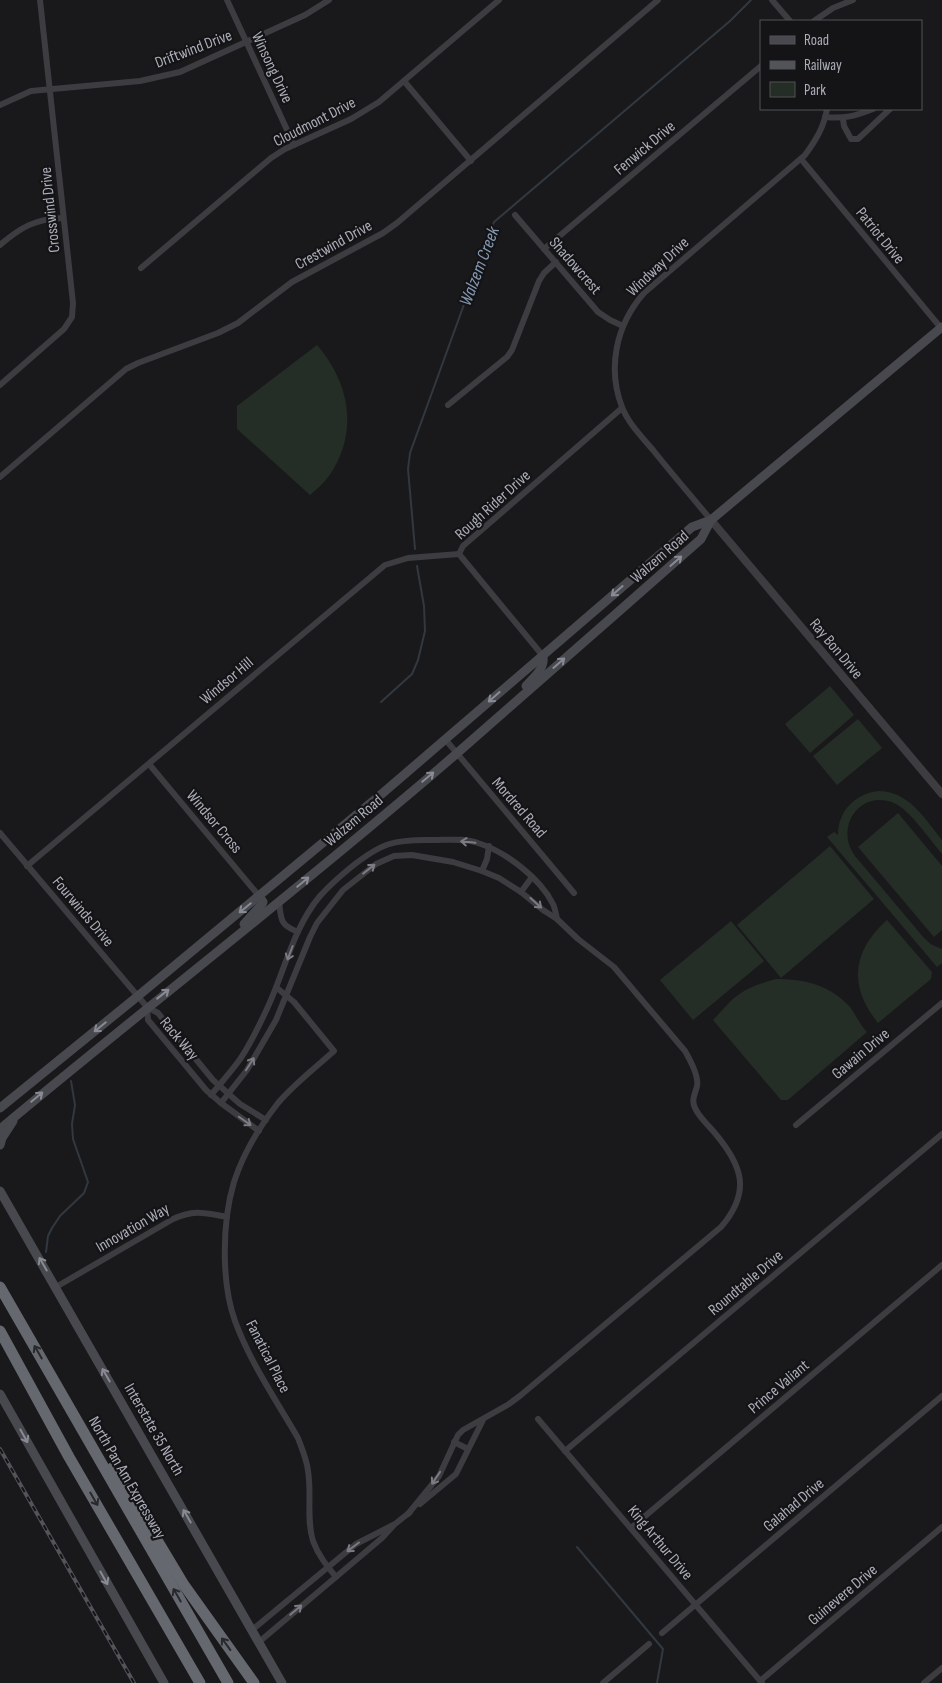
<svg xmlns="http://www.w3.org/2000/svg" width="942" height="1683" viewBox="0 0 942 1683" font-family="'Sofia Sans Condensed',sans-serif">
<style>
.green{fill:#252d27}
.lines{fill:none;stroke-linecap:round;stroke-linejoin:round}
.stream{stroke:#313840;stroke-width:2}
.minor{stroke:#3c3c41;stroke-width:6}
.tertiary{stroke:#3c3c41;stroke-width:8}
.secondary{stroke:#48494f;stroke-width:9}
.motorway{stroke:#666870;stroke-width:11}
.rail-casing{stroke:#53545a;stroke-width:4}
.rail{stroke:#141416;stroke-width:2;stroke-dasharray:5.5;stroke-linecap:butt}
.oneway{stroke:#898b94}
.oneway2{stroke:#7a7b83}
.oneway3{stroke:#28292c}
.labels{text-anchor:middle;stroke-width:4.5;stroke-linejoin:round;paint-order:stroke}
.street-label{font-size:16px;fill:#acaeb9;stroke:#141416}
.water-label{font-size:18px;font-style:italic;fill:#8598b2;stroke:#141416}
</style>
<rect width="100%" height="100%" fill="#19191b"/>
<g class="green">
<path d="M 317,345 C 350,383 359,433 329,476 C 324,483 317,489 310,495 L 237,429 L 237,406 Z"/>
<path d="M 830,686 L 854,715 L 810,753 L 785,724 Z"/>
<path d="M 858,719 L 882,748 L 837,785 L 813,756 Z"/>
<path d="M 878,791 C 909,791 924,818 942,840 L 942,854 C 931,841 909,809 894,803 C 860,789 834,827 855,856 L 924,938 L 932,945 L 942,949 L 942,963 L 937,967 L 827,837 L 834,832 L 838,835 C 838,811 855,794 878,791 Z"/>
<path d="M 898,813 L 942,866 L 942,930 L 934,937 L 858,847 Z"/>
<path d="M 830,846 L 874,899 L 781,978 L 737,925 Z"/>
<path d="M 887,920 L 932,972 L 931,979 L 878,1023 C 849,987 851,952 887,920 Z"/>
<path d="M 731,921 L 764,961 L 693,1020 L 660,980 Z"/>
<path d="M 776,979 C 805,979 830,985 850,1007 C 856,1015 860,1025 867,1032 L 788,1100 L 781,1100 L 713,1020 C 718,1015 722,1010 727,1005 C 740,990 758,984 776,979 Z"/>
</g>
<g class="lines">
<g class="stream">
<path d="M 415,549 L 408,469 L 410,453 L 494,222 L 730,21 L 751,0"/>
<path d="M 381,702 L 412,674 L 418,660 L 425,631 L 424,606 L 417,566"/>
<path d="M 46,1252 L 48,1236 L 52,1228 L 60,1216 L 84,1193 L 88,1182 L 73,1139 L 72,1124 L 75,1105 L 71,1081"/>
<path d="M 577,1547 L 663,1649 L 657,1683"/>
</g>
<g class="minor">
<path d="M 227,0 L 294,145"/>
<path d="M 772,0 L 790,21"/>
<path d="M 814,21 L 833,8 L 853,0"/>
<path d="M 404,81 L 471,161"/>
<path d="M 0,105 L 31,91 L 140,81 L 180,72 L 305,15 L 329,0"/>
<path d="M 825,117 C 845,119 855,116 873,109"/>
<path d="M 843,119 L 844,126 L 851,139 L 858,139 L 890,109"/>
<path d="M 801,159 L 941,328"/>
<path d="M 515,215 L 598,312 L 610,320 L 623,326"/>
<path d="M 0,245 C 21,227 35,219 63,218"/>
<path d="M 544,249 L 761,66"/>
<path d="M 141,268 L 271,158 L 285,149 L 351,119 L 379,102 L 499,0"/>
<path d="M 0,385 L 64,329 L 72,317 L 73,303 L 40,0"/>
<path d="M 448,405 L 507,357 L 512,350 L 539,281 L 544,273 L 556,262"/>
<path d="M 0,477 L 126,369 L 138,363 L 218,333 L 238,323 L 292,282 L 383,233 L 397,223 L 658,0"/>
<path d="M 711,520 C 692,497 672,474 653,450 C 642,437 628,423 622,407 C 607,368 616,325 644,293 L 805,155 C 816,140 824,127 827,109"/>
<path d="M 459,554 L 463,546 L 622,408"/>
<path d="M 459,554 L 543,656"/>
<path d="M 445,739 L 574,893"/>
<path d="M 149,764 L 259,896"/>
<path d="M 0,833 L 147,1007 L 158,1013 L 213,1080 L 240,1104 L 266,1120"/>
<path d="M 27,866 L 385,565 L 408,558 L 459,554"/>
<path d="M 482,871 L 487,859 L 489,846"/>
<path d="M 521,892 L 532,877"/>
<path d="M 279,901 C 281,920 280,925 298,932"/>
<path d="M 277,988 L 294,1002 L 334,1051 C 315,1068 294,1084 278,1103 C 260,1126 243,1154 234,1182 C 222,1222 221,1282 235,1321 C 250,1362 276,1400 298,1438 C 302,1449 307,1460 308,1471 C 312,1494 306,1518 313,1541 C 318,1555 327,1566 336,1577"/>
<path d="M 147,1007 L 148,1020 L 206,1090 L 221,1103 L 259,1131"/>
<path d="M 211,1095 C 220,1084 229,1074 238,1062 C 249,1047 257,1030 265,1013 C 284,975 292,929 320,896 C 329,886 339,877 350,868 C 381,843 394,839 433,840 C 448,840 465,838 478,843 C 506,852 540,878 553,904 C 555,908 556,914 557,919"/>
<path d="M 221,1103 L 247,1070 L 276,1020 L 310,937 L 317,923 L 343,890 L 376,864 L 394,856 L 412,855 L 453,862 L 482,871 L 499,878 L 521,892 L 543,910 L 557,919 L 578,939 L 614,967 L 685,1051 C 689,1058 699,1077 697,1086 C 695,1095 691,1099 695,1108 C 699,1117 708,1125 714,1132 C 742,1165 752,1191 721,1227 L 521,1395 L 509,1404 L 463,1430 L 458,1435 L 439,1476 L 408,1514"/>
<path d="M 796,1125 L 942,1003"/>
<path d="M 56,1287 L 173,1219 C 195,1209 205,1213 227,1217"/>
<path d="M 538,1419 L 762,1683"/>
<path d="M 454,1442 L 468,1449"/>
<path d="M 565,1451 L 942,1134"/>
<path d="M 420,1504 L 456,1474 L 483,1420"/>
<path d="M 631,1528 L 942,1265"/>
<path d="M 252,1630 L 356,1544 L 395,1524 L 410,1512"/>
<path d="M 662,1633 L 942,1396"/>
<path d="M 259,1642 L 382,1538 L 393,1526"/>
<path d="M 760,1681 L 942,1527"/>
<path d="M 603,1683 L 649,1644"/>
<path d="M 924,1683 L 942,1668"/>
</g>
<path class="tertiary" d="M 711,520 L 942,794"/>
<g class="secondary">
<path d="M 526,686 C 534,677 545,669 543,656"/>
<path d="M 244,924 L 262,904 L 263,902 L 259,896"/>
<path d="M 0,1108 L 138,996 L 384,792 L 692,527 L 711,520"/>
<path d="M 0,1129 C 151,1003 307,883 455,755 C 538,683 619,611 701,539 L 711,520 L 942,327"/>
<path d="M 0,1145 L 2,1138 L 13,1121"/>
<path d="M 0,1191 L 282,1683"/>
<path d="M 0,1394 L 164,1683"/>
</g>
<g class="motorway">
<path d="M 0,1287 L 228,1683"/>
<path d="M 0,1331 L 69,1457 L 200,1683"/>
<path d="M 112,1468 L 127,1490 L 184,1585 L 254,1683"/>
</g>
<defs>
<path id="rail" d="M 0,1449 L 134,1683"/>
</defs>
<use href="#rail" class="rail-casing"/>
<use href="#rail" class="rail"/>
</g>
<defs><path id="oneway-shaft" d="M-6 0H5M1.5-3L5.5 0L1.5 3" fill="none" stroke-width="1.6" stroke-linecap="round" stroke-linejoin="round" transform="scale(1.25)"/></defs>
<g class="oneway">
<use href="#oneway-shaft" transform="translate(676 561) rotate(-41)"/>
<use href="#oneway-shaft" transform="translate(617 591) rotate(139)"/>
<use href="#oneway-shaft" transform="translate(559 663) rotate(-41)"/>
<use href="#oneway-shaft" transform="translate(494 697) rotate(139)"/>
<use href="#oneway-shaft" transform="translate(428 777) rotate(-40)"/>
<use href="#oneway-shaft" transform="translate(303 882) rotate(-40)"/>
<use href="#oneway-shaft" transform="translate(245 908) rotate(141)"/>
<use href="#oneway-shaft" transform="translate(163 994) rotate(-38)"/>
<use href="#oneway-shaft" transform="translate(100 1027) rotate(141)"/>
<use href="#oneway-shaft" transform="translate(37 1097) rotate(-40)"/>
<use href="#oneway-shaft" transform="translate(43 1264) rotate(-120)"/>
<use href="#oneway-shaft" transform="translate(106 1375) rotate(-120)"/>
<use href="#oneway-shaft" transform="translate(24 1436) rotate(61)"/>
<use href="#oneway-shaft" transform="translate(187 1516) rotate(-120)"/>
<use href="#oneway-shaft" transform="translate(104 1578) rotate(61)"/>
</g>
<g class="oneway2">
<use href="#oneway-shaft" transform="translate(468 842) rotate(-174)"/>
<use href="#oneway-shaft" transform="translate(369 869) rotate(-38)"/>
<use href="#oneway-shaft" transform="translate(536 903) rotate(42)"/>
<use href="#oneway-shaft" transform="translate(290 953) rotate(111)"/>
<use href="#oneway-shaft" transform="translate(250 1064) rotate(-57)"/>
<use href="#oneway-shaft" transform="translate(245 1121) rotate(35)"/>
<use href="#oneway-shaft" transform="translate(436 1478) rotate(124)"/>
<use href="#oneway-shaft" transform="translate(353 1547) rotate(143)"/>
<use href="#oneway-shaft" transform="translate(296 1610) rotate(-40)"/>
</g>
<g class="oneway3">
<use href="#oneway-shaft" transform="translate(38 1352) rotate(-120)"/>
<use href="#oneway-shaft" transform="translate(94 1499) rotate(60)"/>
<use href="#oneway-shaft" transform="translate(177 1595) rotate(-120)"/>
<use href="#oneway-shaft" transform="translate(226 1644) rotate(-126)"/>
</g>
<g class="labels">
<g class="street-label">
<text transform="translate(193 48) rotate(-21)" y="6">Driftwind Drive</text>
<text transform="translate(273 67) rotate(65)" y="6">Winsong Drive</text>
<text transform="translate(314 121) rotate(-27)" y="6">Cloudmont Drive</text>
<text transform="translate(644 147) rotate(-40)" y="6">Fenwick Drive</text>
<text transform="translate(49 210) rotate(-96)" y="6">Crosswind Drive</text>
<text transform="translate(881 235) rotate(51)" y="6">Patriot Drive</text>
<text transform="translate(333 244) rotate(-29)" y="6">Crestwind Drive</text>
<text transform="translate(576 265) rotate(49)" y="6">Shadowcrest</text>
<text transform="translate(657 266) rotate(-43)" y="6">Windway Drive</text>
<text transform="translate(492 504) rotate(-42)" y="6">Rough Rider Drive</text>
<text transform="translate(659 556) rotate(-41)" y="6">Walzem Road</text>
<text transform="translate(837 648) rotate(50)" y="6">Ray Bon Drive</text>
<text transform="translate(226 680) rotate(-40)" y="6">Windsor Hill</text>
<text transform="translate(520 807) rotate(49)" y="6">Mordred Road</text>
<text transform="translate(353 820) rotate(-40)" y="6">Walzem Road</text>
<text transform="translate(215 821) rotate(50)" y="6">Windsor Cross</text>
<text transform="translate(84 911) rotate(50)" y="6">Fourwinds Drive</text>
<text transform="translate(180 1038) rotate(50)" y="6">Rack Way</text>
<text transform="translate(860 1053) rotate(-40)" y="6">Gawain Drive</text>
<text transform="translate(132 1227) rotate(-30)" y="6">Innovation Way</text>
<text transform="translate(745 1282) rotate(-40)" y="6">Roundtable Drive</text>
<text transform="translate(269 1356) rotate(63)" y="6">Fanatical Place</text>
<text transform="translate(778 1386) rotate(-40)" y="6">Prince Valiant</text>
<text transform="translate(155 1429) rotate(60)" y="6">Interstate 35 North</text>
<text transform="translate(128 1477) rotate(60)" y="6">North Pan Am Expressway</text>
<text transform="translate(793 1504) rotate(-40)" y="6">Galahad Drive</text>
<text transform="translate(661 1542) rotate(50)" y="6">King Arthur Drive</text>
<text transform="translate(842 1594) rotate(-40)" y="6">Guinevere Drive</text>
</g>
<g class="water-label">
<text transform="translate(479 266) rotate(-69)" y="6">Walzem Creek</text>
</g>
</g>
<rect x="760" y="20" width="162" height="90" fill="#141416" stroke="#515257"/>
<rect x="770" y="36" width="25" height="8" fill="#48494f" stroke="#515257"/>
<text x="804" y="45" font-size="15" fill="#acaeb9">Road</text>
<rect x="770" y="61" width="25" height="8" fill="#53545a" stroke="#515257"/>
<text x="804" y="70" font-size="15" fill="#acaeb9">Railway</text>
<rect x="770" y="82" width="25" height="15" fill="#252d27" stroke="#515257"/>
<text x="804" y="95" font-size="15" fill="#acaeb9">Park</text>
</svg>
